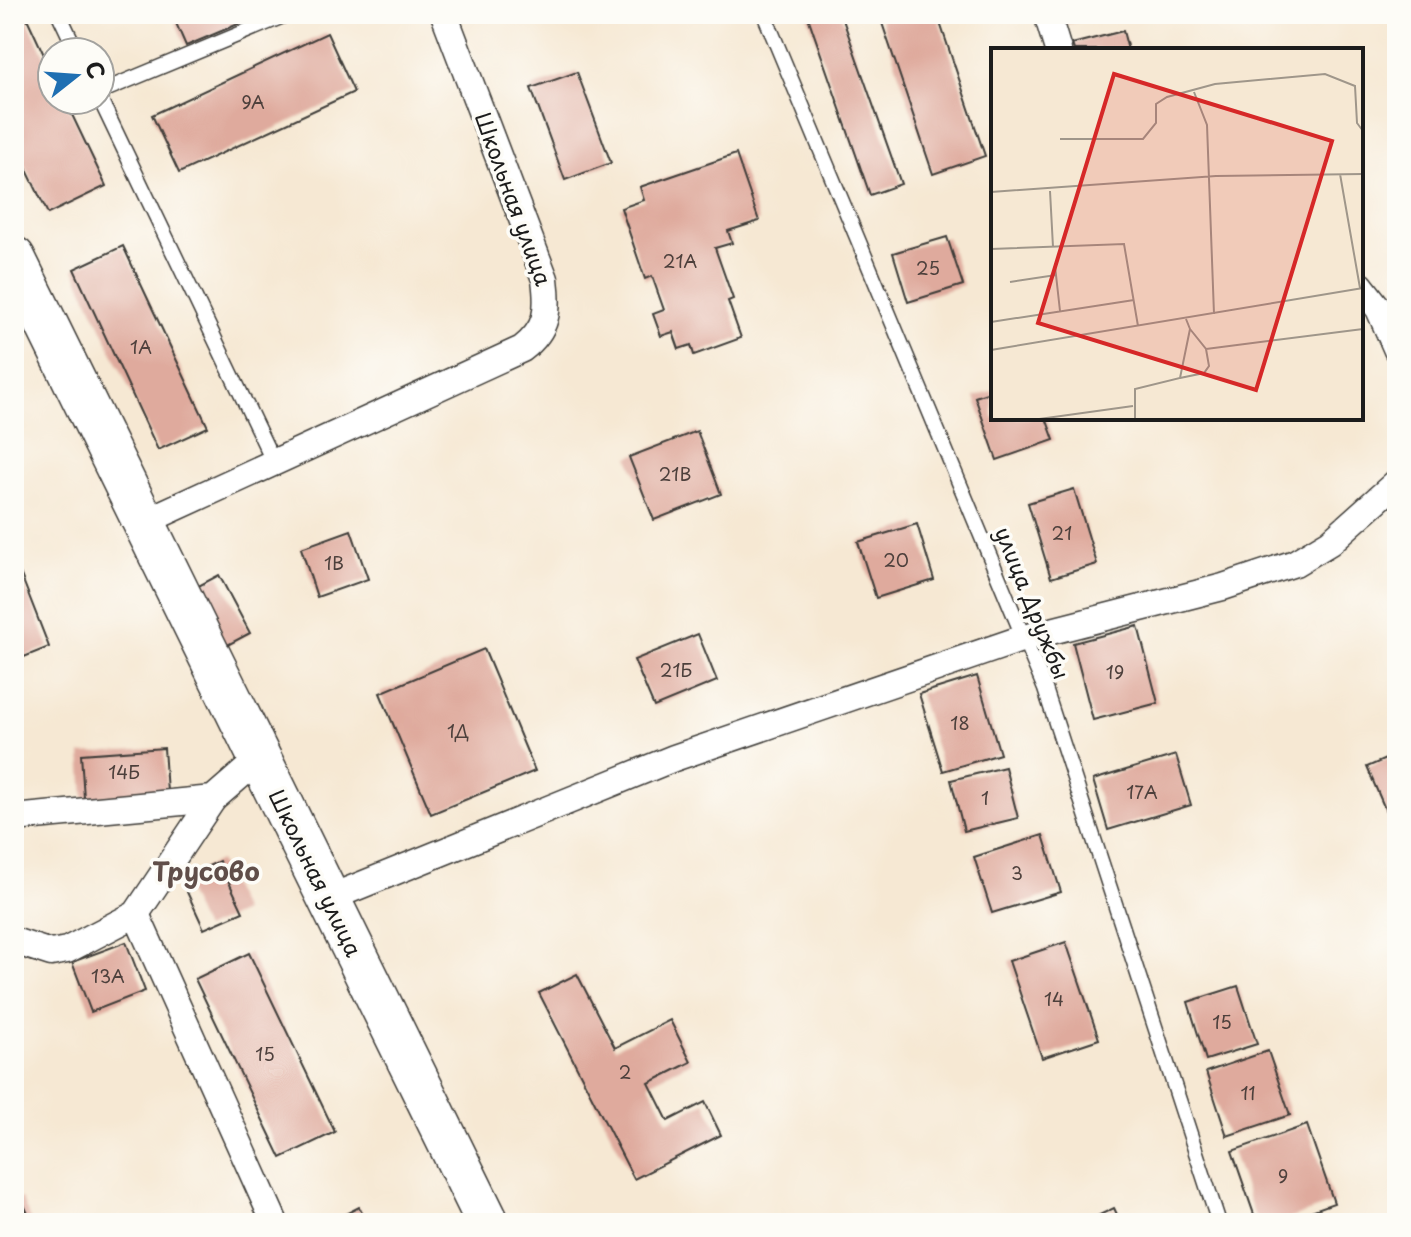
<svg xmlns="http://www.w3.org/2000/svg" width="1411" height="1237" viewBox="0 0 1411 1237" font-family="'Playpen Sans',sans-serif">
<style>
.building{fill:#dfaa9d}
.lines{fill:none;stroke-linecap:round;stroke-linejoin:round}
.lane-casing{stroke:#3d3b37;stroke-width:17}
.street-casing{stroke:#3d3b37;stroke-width:29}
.primary-casing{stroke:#3d3b37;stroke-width:45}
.lane{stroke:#fff;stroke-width:14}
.street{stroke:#fff;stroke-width:26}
.primary{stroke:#fff;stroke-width:42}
.labels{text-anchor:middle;stroke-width:7;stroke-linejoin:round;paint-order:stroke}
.number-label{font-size:18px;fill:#4d403c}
.street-label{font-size:22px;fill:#1c1c1c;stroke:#fdfcf7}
.quarter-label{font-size:26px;font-weight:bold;fill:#604e49;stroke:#fdfcf7}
.inset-road{fill:none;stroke:#9f968a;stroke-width:2}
.view{fill:#d62828;fill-opacity:0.15;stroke:#d62828;stroke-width:4}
.inset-edge{fill:none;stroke:#1c1c1c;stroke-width:4}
</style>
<rect width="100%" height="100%" fill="#fdfcf7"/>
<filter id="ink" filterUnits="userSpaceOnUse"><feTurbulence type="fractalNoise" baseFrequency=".0125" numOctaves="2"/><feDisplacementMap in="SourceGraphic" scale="16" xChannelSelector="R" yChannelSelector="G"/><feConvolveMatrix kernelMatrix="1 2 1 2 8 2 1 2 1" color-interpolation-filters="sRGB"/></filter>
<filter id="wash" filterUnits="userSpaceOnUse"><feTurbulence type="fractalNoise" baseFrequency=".006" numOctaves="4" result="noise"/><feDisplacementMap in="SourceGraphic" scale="32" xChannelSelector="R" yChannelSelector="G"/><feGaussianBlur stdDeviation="1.8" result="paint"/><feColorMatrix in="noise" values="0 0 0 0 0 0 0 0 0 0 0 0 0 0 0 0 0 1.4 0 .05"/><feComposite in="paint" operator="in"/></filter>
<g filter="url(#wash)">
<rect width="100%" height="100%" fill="#f6e8d3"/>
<g id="blocks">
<g class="building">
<path d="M 14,14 L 25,14 L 52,72 L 52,100 L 65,100 L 106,186 L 48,214 L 14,143 Z"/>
<path d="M 172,14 L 248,14 L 250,19 L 186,46 Z"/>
<path d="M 807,14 L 841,14 L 901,184 L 870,195 Z"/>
<path d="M 879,14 L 937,14 L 985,156 L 933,174 Z"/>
<path d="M 1057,14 L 1099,14 L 1100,15 L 1061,26 Z"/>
<path d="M 1123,31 L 1128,50 L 1074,50 L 1072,44 Z"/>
<path d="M 327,33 L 354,92 L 179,173 L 152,115 Z"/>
<path d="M 577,72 L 611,163 L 565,180 L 531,88 Z"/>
<path d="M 736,154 L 759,221 L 728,231 L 732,243 L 715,248 L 733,299 L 728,301 L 741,338 L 694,355 L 691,345 L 679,349 L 673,332 L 661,336 L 653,314 L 664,310 L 652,276 L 645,279 L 621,208 L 644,200 L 640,187 Z"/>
<path d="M 947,237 L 963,285 L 908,302 L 893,253 Z"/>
<path d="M 123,246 L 208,427 L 158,450 L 74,269 Z"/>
<path d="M 993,391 L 993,418 L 1046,418 L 1054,440 L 997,460 L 975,397 Z"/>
<path d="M 697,431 L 721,494 L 654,520 L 629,457 Z"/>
<path d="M 1074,489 L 1097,564 L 1051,578 L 1028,503 Z"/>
<path d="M 917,524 L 934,580 L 876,598 L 858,542 Z"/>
<path d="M 351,530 L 368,579 L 317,597 L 301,548 Z"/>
<path d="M 19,570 L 49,647 L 14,661 L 14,572 Z"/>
<path d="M 219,575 L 250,633 L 222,648 L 191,590 Z"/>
<path d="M 1138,626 L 1158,703 L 1093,720 L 1073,643 Z"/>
<path d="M 698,634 L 717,681 L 654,707 L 634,660 Z"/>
<path d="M 484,649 L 535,771 L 431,814 L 380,693 Z"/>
<path d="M 977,676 L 1000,754 L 943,771 L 919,694 Z"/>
<path d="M 164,748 L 167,792 L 84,798 L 81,754 Z"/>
<path d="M 1397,754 L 1397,829 L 1394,830 L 1367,767 Z"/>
<path d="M 1176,755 L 1191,805 L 1108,830 L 1093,780 Z"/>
<path d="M 1005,767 L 1018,818 L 964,831 L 951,780 Z"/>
<path d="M 1043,835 L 1061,892 L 992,913 L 974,857 Z"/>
<path d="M 219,861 L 243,912 L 204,929 L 181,879 Z"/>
<path d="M 126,942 L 145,991 L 91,1012 L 72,962 Z"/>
<path d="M 1066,942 L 1099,1039 L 1042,1058 L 1009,961 Z"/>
<path d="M 249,953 L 335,1132 L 281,1158 L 195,979 Z"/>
<path d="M 577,974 L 615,1048 L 670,1020 L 691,1062 L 649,1083 L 668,1121 L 705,1102 L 721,1135 L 634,1179 L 539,993 Z"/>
<path d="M 1238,986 L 1257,1044 L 1206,1060 L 1188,1002 Z"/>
<path d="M 1268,1051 L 1290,1115 L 1227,1136 L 1206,1072 Z"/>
<path d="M 1307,1125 L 1334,1203 L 1277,1223 L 1257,1223 L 1232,1151 Z"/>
<path d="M 21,1198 L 32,1223 L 14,1223 L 14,1201 Z"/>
<path d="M 359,1207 L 367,1223 L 328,1223 Z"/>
<path d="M 1114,1208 L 1121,1223 L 1083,1223 Z"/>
</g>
</g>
</g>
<g filter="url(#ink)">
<use href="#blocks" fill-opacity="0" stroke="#3d3b37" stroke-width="2"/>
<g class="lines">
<defs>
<g id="lane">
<path d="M 59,14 L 77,52"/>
<path d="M 764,14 L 1045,689 L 1219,1223"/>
<path d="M 100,92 L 288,14"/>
<path d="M 100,99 L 274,463"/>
</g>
<g id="street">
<path d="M 1047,14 L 1058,50"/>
<path d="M 1361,286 L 1379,309 L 1397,350"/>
<path d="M 144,522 L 522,349 C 548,329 549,310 545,279 L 444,14"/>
<path d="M 14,818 L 213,799 L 259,759"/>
<path d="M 327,899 L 674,758 L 1024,638 L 1223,587 L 1295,563 L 1330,542 L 1397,482"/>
<path d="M 136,914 L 275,1223"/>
<path d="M 14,941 L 51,953 L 67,950 L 136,914 L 213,799"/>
</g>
<path id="primary" d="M 14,258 L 488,1223"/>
</defs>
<use href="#lane" class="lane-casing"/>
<use href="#street" class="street-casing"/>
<use href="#primary" class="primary-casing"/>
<use href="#lane" class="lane"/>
<use href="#street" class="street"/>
<use href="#primary" class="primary"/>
</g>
</g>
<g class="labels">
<g class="number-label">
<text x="253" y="109">9А</text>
<text x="680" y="268">21А</text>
<text x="928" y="275">25</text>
<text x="141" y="354">1А</text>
<text x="675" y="481">21В</text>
<text x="1062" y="540">21</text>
<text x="896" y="567">20</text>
<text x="334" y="570">1В</text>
<text x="676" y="677">21Б</text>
<text x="1115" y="679">19</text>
<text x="960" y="730">18</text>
<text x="458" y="738">1Д</text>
<text x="124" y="779">14Б</text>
<text x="1142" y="799">17А</text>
<text x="985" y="805">1</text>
<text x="1017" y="880">3</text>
<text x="108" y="983">13А</text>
<text x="1054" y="1006">14</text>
<text x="1222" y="1029">15</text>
<text x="265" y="1061">15</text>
<text x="625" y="1079">2</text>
<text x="1248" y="1100">11</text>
<text x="1283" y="1183">9</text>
</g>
<g class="street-label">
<text transform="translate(513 199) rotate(70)" y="8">Школьная улица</text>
<text transform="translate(1032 603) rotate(68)" y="8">улица Дружбы</text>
<text transform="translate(315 873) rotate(64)" y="8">Школьная улица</text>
</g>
<g class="quarter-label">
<text x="206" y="881">Трусово</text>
</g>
</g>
<g transform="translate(991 48)">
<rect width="372" height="372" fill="#f6e8d3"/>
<path class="inset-road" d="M 203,44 L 216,77 L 223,266M 69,91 L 152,91 L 165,75 L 165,56 L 176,49 L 224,36 L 334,26 L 364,38 L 366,75 L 372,83M 349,126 L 369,240M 59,143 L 62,199M 0,144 L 225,128 L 372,126M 0,201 L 133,196 L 147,278M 64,218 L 69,263M 19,234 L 65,227M 0,274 L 143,252M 215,301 L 372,281M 0,302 L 372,240M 189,330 L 213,325 L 218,318 L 215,301 L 199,281M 41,372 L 142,358M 144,372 L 144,341 L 189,330 L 199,281 L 195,271"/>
<path class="view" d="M 123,26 L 341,93 L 265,342 L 47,275 Z"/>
<rect width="372" height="372" class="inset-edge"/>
</g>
<rect width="1411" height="1237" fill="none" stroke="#fdfcf7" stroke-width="48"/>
<g transform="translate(76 76) rotate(73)"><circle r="38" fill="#fdfcf7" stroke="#a3a29f" stroke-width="2"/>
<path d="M0-6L14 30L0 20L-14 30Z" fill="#1f6fb2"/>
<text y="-12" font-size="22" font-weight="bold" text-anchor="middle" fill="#1c1c1c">С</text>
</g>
</svg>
